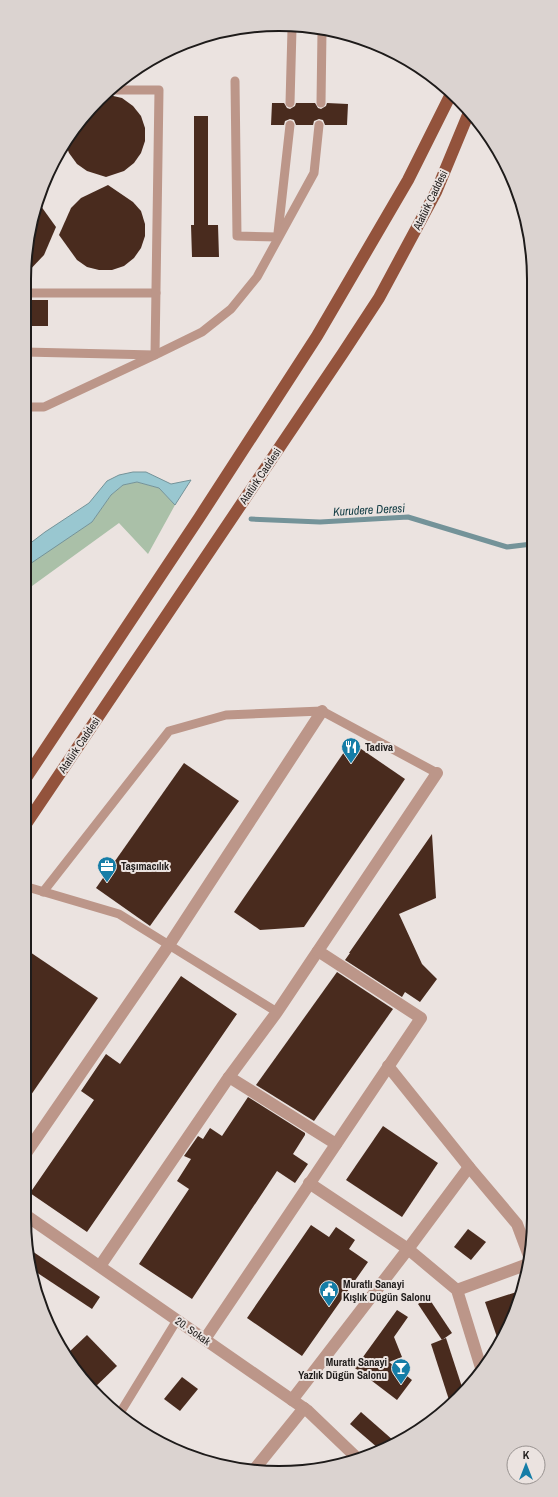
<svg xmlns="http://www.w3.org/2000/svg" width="558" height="1497" viewBox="0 0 558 1497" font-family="'Archivo Narrow',sans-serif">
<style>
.green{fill:#aac0a8}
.water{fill:#99c7d0;stroke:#749399}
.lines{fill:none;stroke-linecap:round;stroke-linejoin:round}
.stream{stroke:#749399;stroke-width:5}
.building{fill:#492b1e}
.lane{stroke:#bc9689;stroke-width:9}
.street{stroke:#bc9689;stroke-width:12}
.primary{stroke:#93533c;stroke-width:12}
.labels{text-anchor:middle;stroke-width:4;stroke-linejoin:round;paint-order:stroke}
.street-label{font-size:11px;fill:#1e1b1a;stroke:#ebe3e0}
.poi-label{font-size:11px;font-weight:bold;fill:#1e1b1a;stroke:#ebe3e0;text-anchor:start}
.water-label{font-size:12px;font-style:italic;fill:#0f3a42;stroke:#ebe3e0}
.rim{fill:none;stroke:#1e1b1a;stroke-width:2}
</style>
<rect width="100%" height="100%" fill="#ebe3e0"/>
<path class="green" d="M 137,482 L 159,488 L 175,505 L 148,554 L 119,523 L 32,586 L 24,596 L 24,568 L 27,565 L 92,522 L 111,495 L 123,485 Z"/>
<path class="water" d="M 133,472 L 146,472 L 171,484 L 191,480 L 175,505 L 159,488 L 137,482 L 123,485 L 111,495 L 92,522 L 24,568 L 24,548 L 45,532 L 89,503 L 107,481 L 119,475 Z"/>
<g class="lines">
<path class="stream" d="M 251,519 L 320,522 L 408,517 L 507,547 L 532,544"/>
</g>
<g class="building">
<path d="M 109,95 L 122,98 L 133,106 L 141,116 L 145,128 L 145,141 L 141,153 L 134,163 L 124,171 L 106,177 L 87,171 L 77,164 L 69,153 L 66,145 L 77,124 Z"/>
<path d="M 272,103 L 284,103 L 287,108 L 290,109 L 295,106 L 296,103 L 315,103 L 318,108 L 321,109 L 326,106 L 327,103 L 348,104 L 347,125 L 325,125 L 323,120 L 319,119 L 314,121 L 313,125 L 296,125 L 294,120 L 290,119 L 285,121 L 284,125 L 271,125 Z"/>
<path d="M 194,116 L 208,116 L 208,225 L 218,225 L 219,257 L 192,257 L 191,225 L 194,225 Z"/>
<path d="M 108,185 L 133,202 L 141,211 L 145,224 L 145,236 L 141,248 L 134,258 L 124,266 L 112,270 L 99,270 L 87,267 L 77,260 L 59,235 L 71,208 L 81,198 Z"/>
<path d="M 38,202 L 56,227 L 44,255 L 25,275 L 33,213 Z"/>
<rect x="24" y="300" width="24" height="26"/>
<path d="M 351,742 L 405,779 L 304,927 L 260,930 L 234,912 Z"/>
<path d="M 184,763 L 239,801 L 150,926 L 96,888 Z"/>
<path d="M 432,834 L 436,898 L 399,914 L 422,964 L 437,979 L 420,1002 L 405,992 L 402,997 L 345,960 L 350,953 L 349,953 Z"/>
<path d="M 24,948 L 98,998 L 24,1105 Z"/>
<path d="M 337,972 L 393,1009 L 314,1121 L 256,1085 Z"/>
<path d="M 181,976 L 237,1014 L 87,1232 L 30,1193 L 94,1100 L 81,1091 L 106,1054 L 120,1064 Z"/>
<path d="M 248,1097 L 305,1133 L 305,1135 L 293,1154 L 308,1164 L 295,1183 L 277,1171 L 192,1299 L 139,1264 L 189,1189 L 177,1181 L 191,1159 L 184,1156 L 198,1136 L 203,1139 L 210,1128 L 222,1136 Z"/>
<path d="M 383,1126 L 438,1163 L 402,1217 L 346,1180 Z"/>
<path d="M 311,1225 L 329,1237 L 336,1227 L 355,1240 L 349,1249 L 368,1262 L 302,1356 L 247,1318 Z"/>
<path d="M 468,1229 L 486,1242 L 471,1260 L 454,1247 Z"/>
<path d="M 29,1249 L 100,1297 L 92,1309 L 33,1270 Z"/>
<path d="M 523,1290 L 498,1340 L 485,1302 Z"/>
<path d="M 428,1297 L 452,1333 L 442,1340 L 418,1304 Z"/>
<path d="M 397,1310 L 408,1317 L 394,1337 L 402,1357 L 389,1362 L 412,1380 L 397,1400 L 355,1368 Z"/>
<path d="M 87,1335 L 117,1366 L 92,1390 L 87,1386 L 68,1353 Z"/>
<path d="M 446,1338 L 463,1390 L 450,1403 L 431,1344 Z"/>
<path d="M 182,1377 L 198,1389 L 180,1411 L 164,1399 Z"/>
<path d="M 361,1412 L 394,1441 L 378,1448 L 350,1424 Z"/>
</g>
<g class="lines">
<g class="lane">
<path d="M 235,81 L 237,236 L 278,237"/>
<path d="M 290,103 L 292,29"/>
<path d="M 321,103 L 322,31"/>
<path d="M 278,233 L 290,125"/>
<path d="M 24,293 L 156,293"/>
<path d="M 24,352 L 155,355 L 202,332 L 231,309 L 257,277 L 314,173 L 319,125"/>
<path d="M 24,407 L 44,407 L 155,355 L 159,90 L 115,90"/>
<path d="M 24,886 L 119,914 L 277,1012"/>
<path d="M 43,892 L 169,731 L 226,715 L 322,711 L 437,773"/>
<path d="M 120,1413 L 177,1320"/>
</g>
<g class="street">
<path d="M 388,1066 L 469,1167 L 517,1224 L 529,1256"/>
<path d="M 229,1077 L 336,1144"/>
<path d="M 24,1156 L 169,945 L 322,711"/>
<path d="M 309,1183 L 408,1249 L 457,1290 L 482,1371"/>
<path d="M 24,1214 L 308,1411 L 356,1457"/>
<path d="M 100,1266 L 229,1077 L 277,1012 L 437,773"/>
<path d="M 457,1290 L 528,1264"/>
<path d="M 205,1339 L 421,1018 L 318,951"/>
<path d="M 292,1400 L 408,1249 L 469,1167"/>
<path d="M 253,1471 L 304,1408"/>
</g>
<g class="primary">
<path d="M 24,781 L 199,518 L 317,336 L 408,180 L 451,94"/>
<path d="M 24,827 L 343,353 L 379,298 L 436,192 L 470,110"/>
</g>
</g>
<defs>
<symbol id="restaurant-pin" viewBox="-11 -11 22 30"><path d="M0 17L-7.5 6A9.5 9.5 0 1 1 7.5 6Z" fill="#157da7" stroke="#ebe3e0"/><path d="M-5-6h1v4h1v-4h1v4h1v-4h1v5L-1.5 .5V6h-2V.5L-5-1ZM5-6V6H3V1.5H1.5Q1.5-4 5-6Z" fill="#fff"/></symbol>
<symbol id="office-pin" viewBox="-11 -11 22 30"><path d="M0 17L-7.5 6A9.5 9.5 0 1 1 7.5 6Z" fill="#157da7" stroke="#ebe3e0"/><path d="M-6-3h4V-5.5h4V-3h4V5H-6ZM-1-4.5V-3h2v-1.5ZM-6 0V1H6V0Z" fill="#fff"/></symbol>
<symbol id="civic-pin" viewBox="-11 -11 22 30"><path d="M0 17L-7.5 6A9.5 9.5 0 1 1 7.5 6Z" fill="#157da7" stroke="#ebe3e0"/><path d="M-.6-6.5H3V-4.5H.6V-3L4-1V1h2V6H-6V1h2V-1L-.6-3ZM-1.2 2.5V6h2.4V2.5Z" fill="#fff"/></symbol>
<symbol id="bar-pin" viewBox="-11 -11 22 30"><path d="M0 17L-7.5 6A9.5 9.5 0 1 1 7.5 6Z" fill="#157da7" stroke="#ebe3e0"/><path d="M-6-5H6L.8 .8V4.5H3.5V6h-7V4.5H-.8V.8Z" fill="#fff"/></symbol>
</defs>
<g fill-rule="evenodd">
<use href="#restaurant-pin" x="340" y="736" width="22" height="30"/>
<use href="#office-pin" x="96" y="855" width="22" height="30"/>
<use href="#civic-pin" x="318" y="1279" width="22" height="30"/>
<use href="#bar-pin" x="390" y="1357" width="22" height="30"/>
</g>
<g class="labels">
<g class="street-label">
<text transform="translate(430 200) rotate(-64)" y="4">Atatürk Caddesi</text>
<text transform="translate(260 476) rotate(-56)" y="4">Atatürk Caddesi</text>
<text transform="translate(79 745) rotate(-56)" y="4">Atatürk Caddesi</text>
<text transform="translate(193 1331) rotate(35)" y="4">20. Sokak</text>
</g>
<g class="poi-label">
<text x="365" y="751">Tadiva</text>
<text x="121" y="870">Taşımacılık</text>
<text x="343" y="1288">Muratlı Sanayi<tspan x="343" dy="13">Kışlık Dügün Salonu</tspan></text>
<text x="387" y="1366" text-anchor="end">Muratlı Sanayi<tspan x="387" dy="13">Yazlık Dügün Salonu</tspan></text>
</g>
<g class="water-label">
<text transform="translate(369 510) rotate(-3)" y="4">Kurudere Deresi</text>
</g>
</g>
<path d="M0 0H558V1497H0ZM279 31H279A248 248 0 0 1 527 279V1218A248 248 0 0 1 279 1466H279A248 248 0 0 1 31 1218V279A248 248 0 0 1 279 31Z" fill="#dbd3d0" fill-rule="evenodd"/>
<path class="rim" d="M279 31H279A248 248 0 0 1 527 279V1218A248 248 0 0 1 279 1466H279A248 248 0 0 1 31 1218V279A248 248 0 0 1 279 31Z"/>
<g transform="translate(526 1465)"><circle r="19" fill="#ebe3e0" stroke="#999391"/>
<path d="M0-3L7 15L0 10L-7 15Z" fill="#157da7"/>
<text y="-6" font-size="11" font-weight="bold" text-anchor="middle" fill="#1e1b1a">K</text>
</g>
</svg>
